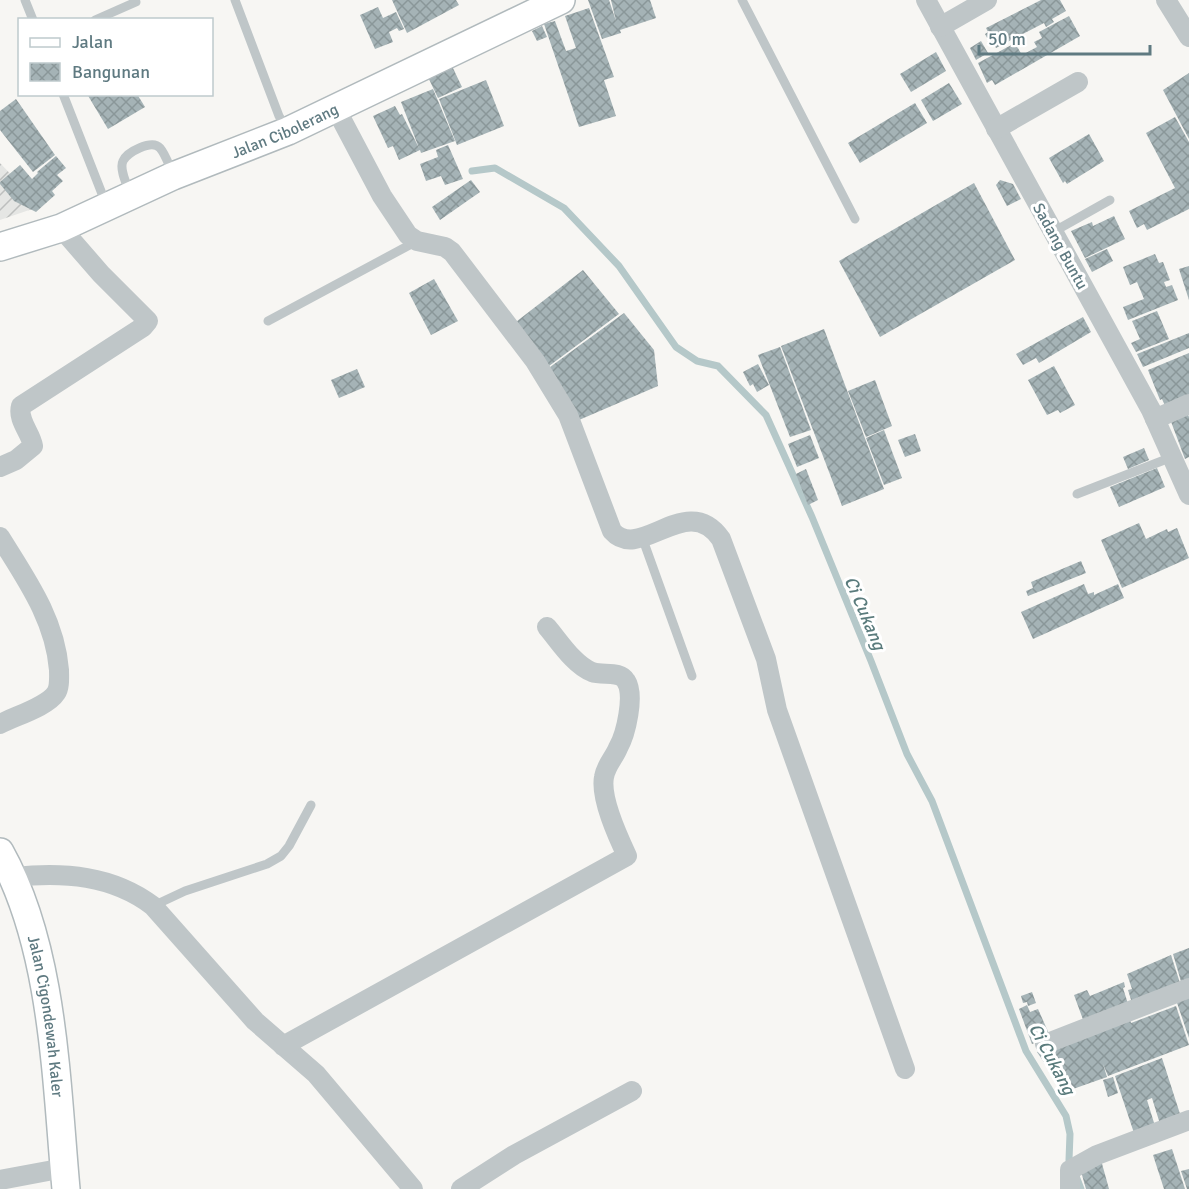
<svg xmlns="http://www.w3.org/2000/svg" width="1189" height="1189" viewBox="0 0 1189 1189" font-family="Signika,sans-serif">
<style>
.industrial{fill:url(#industrial-furrows)}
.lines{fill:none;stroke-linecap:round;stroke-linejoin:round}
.stream{stroke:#b5c8c9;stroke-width:7}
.building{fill:url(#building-cross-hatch)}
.secondary-casing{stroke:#b1babd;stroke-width:30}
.lane{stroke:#bfc6c8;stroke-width:9}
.street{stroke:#bfc6c8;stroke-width:20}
.secondary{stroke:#fff;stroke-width:27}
.labels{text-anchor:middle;stroke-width:6;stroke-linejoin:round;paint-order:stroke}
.street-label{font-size:16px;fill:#5f7a81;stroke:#fff}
.water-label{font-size:18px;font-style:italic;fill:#5a7b7c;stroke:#fff}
</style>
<defs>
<pattern id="industrial-furrows" width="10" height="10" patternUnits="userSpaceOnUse" patternTransform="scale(1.5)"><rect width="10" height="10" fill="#e5e6e4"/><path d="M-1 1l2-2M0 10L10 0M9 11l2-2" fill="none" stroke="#bdbfbe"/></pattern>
<pattern id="building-cross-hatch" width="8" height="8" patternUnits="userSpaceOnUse" patternTransform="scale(1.5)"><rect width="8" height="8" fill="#a5b3b6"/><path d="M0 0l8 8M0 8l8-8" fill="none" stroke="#8a9799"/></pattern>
</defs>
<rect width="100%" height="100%" fill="#f7f6f3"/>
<path class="industrial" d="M 0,163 L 41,206 L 0,220 Z"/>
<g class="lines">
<g class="stream">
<path d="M 472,171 L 495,168 L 564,208 L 619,266 L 676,347 L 697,361 L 718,366 L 766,415 L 812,517 L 871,661 L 907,754 L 932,801 L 1026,1051 L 1066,1116 L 1070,1134 L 1069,1160 L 1072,1166"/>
<path d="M 1076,1176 L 1081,1189"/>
</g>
</g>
<g class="building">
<path d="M 392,0 L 456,0 L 459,5 L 407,33 Z"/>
<path d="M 588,0 L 609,0 L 616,21 L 611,0 L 650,0 L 656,18 L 620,30 L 621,33 L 602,39 Z"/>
<path d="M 1041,0 L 1060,0 L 1066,11 L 1052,19 L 1054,22 L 1046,27 L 1044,23 L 996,48 L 994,44 L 991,45 L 985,34 L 988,32 L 986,28 Z"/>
<path d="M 378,7 L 383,18 L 396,12 L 404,29 L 399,31 L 397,28 L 389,32 L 393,42 L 375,49 L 360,15 Z"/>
<path d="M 589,8 L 614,77 L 604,80 L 616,116 L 579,127 L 544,24 L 555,21 L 566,51 L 576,48 L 565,16 Z"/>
<path d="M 1069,16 L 1080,36 L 995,85 L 992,80 L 987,83 L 978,63 L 1015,43 L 1022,55 L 1037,47 L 1034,42 L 1042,38 L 1039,32 Z"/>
<path d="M 542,26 L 547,37 L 537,41 L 532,31 Z"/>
<path d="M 981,41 L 988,53 L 976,60 L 970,48 Z"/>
<path d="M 936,52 L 946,71 L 911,92 L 900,74 Z"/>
<path d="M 451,64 L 462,87 L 438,98 L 427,75 Z"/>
<path d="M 1189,73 L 1189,139 L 1163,90 Z"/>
<path d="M 486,80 L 504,126 L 457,145 L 439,99 Z"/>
<path d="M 949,83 L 962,104 L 933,121 L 921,100 Z"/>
<path d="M 433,89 L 455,141 L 421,153 L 420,150 L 399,160 L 393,146 L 388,148 L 373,116 L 395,106 L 400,115 L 402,114 L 419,148 L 401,102 Z"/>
<path d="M 87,94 L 137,94 L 145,107 L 108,129 Z"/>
<path d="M 16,99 L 55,155 L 33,172 L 0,130 L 0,111 Z"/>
<path d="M 915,103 L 927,123 L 860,163 L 848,143 Z"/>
<path d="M 1175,117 L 1189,142 L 1189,209 L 1147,230 L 1144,224 L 1137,228 L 1129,211 L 1175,188 L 1146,133 Z"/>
<path d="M 1089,134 L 1104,161 L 1067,184 L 1065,181 L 1063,183 L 1049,158 Z"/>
<path d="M 448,145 L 463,179 L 445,185 L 441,176 L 426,181 L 420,164 L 438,157 L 436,150 Z"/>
<path d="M 56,156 L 66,168 L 57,175 L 63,181 L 52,191 L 55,195 L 36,212 L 14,201 L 0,184 L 0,182 L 20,165 L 32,179 L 38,173 L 37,172 Z"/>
<path d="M 471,180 L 480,192 L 440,220 L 432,207 Z"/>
<path d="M 1000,180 L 1013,184 L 1021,199 L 1007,206 L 996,185 Z"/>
<path d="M 974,183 L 1015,260 L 880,337 L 839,261 Z"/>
<path d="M 1114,216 L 1125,239 L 1085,258 L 1071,231 L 1092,222 L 1093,226 Z"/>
<path d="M 1107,249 L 1113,261 L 1092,272 L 1085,259 Z"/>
<path d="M 1155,254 L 1159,263 L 1163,262 L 1170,280 L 1164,282 L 1166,287 L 1172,285 L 1178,300 L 1128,320 L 1123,307 L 1144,299 L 1137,282 L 1130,285 L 1123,267 Z"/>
<path d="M 1189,266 L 1189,300 L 1179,269 Z"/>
<path d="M 583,270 L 619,314 L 545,369 L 512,325 Z"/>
<path d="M 434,279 L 458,321 L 431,335 L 409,293 Z"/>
<path d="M 1157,311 L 1169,339 L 1136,352 L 1131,343 L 1140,339 L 1132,321 Z"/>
<path d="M 624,313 L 654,350 L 658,386 L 579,420 L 546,370 Z"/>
<path d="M 1083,317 L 1091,332 L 1039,363 L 1036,358 L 1023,365 L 1016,354 Z"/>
<path d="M 824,329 L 884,489 L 842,506 L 781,346 Z"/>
<path d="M 1189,333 L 1189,348 L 1143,367 L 1137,354 Z"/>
<path d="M 780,347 L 811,430 L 790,437 L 758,355 Z"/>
<path d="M 1189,353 L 1189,398 L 1166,408 L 1162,399 L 1160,400 L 1148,370 Z"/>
<path d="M 758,364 L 769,385 L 757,392 L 753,384 L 750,386 L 743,372 Z"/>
<path d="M 1054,366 L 1075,405 L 1060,413 L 1058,410 L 1047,415 L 1028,380 Z"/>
<path d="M 357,369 L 365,387 L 339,398 L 331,380 Z"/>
<path d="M 875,380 L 892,426 L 866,437 L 848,391 Z"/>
<path d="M 1187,412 L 1189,417 L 1189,457 L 1185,459 L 1170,419 Z"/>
<path d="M 884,430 L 902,478 L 884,485 L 866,438 Z"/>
<path d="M 915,434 L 921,451 L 905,457 L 898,440 Z"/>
<path d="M 810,435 L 819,458 L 797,467 L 788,444 Z"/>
<path d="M 1144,448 L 1149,460 L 1128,469 L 1123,457 Z"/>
<path d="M 1157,468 L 1165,487 L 1119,507 L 1110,487 Z"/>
<path d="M 806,469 L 818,500 L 808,505 L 796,474 Z"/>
<path d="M 1139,523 L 1146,539 L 1167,529 L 1168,532 L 1177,528 L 1189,558 L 1122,588 L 1101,540 Z"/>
<path d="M 1081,561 L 1086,573 L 1028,596 L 1026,591 L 1033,588 L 1031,582 Z"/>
<path d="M 1084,584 L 1088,594 L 1094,592 L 1094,595 L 1118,584 L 1124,598 L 1033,639 L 1021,612 Z"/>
<path d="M 1189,948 L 1189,983 L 1182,985 L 1173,954 Z"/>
<path d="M 1171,955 L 1180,983 L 1132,1003 L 1128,990 L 1132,989 L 1127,974 Z"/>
<path d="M 1124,982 L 1125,987 L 1123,988 L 1129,1007 L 1085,1025 L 1074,995 L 1087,990 L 1090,996 Z"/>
<path d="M 1032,992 L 1036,1003 L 1028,1006 L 1027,1002 L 1023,1003 L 1021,996 Z"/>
<path d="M 1189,992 L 1189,1038 L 1175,997 Z"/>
<path d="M 1027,1005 L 1030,1012 L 1038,1009 L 1050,1036 L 1032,1044 L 1019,1009 Z"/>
<path d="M 1176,1006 L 1189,1045 L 1108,1076 L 1103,1064 L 1107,1077 L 1073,1089 L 1068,1075 L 1056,1080 L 1037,1052 L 1091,1031 L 1128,1012 L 1131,1023 Z"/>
<path d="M 1162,1058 L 1181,1117 L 1160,1124 L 1152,1098 L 1147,1100 L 1155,1126 L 1134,1133 L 1115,1076 Z"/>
<path d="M 1113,1077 L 1118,1093 L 1108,1097 L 1103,1080 Z"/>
<path d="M 1172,1149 L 1185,1189 L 1164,1189 L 1153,1155 Z"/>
<path d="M 1101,1160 L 1109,1189 L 1086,1189 L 1080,1168 Z"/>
<path d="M 1189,1169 L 1189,1189 L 1187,1189 L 1181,1171 Z"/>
</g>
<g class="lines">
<defs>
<g id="secondary">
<path id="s1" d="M 0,247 L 61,228 L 173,176 L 288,131 L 561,0"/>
<path id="s2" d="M 0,852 C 54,948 56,1081 66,1189"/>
</g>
</defs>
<use href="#secondary" class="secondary-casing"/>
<g class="lane">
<path d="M 25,0 L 33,20"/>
<path d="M 235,0 L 279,116 L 287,129"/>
<path d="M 742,0 L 855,219"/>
<path d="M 95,20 L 136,2"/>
<path d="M 63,94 L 106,204"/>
<path d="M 130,193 C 127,185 119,169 123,161 C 127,152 152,139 160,148 C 166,155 169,166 173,174"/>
<path d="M 1053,232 L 1110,200"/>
<path d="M 268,321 L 417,241"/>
<path d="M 1077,494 L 1172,457"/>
<path d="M 642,537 L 692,676"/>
<path d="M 153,906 L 185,891 L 267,864 L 281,856 L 289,846 L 311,805"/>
</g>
<g class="street">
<path d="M 926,0 L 1151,410 L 1189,495"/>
<path d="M 1166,0 L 1189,37"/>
<path d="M 940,27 L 987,0"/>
<path d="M 336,109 L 382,196 L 408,235 L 417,241 L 445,247 L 452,252 L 535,361 L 568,415 L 612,531 C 640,563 687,490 721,539 L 766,659 L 777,710 L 905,1069"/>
<path d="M 996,129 L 1078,82"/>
<path d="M 1155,419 L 1189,404"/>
<path d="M 0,467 L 16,460 L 33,446 C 31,433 17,420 21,406 L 143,327 L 148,321 L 101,274 L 61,228"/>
<path d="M 0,537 C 26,579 55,619 59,670 C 59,677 60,687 56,693 C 47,707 15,716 0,724"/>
<path d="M 14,877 C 64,872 112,875 153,906 L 255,1021 L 316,1074 L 413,1189"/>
<path d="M 1045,1044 L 1189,988"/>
<path d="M 283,1046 L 627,856 C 618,837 600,798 604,777 C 606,765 614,758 618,748 C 626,734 635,695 626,681 C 620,670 603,676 592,672 C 574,665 559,641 547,627"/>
<path d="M 0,1180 L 64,1168"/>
<path d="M 461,1189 L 514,1155 L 632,1091"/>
<path d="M 1070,1189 L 1070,1170 L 1097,1155 L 1189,1120"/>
</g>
<use href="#secondary" class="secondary"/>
</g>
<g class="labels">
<g class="street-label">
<text dy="6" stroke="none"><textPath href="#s1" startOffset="308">Jalan Cibolerang</textPath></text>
<text transform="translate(1061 246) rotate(61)" y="6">Sadang Buntu</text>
<text dy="6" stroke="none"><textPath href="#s2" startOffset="172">Jalan Cigondewah Kaler</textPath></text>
</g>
<g class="water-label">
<text transform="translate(865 613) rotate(67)" y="6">Ci Cukang</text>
<text transform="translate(1052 1059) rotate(62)" y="6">Ci Cukang</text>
</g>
</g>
<rect x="18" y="18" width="195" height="78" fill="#ffffff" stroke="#bfcacd" stroke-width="1.5"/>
<rect x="30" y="38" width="30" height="9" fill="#ffffff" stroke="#bfcacd" stroke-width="1.5"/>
<text x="72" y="48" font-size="18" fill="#5f7a81">Jalan</text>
<rect x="30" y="63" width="30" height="18" fill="url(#building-cross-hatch)" stroke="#bfcacd" stroke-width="1.5"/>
<text x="72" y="78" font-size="18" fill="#5f7a81">Bangunan</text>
<path d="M979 45v9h171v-9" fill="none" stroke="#5f7a81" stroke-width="3"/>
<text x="988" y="45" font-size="18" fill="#5f7a81" stroke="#ffffff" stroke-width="4.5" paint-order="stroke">50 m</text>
</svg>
